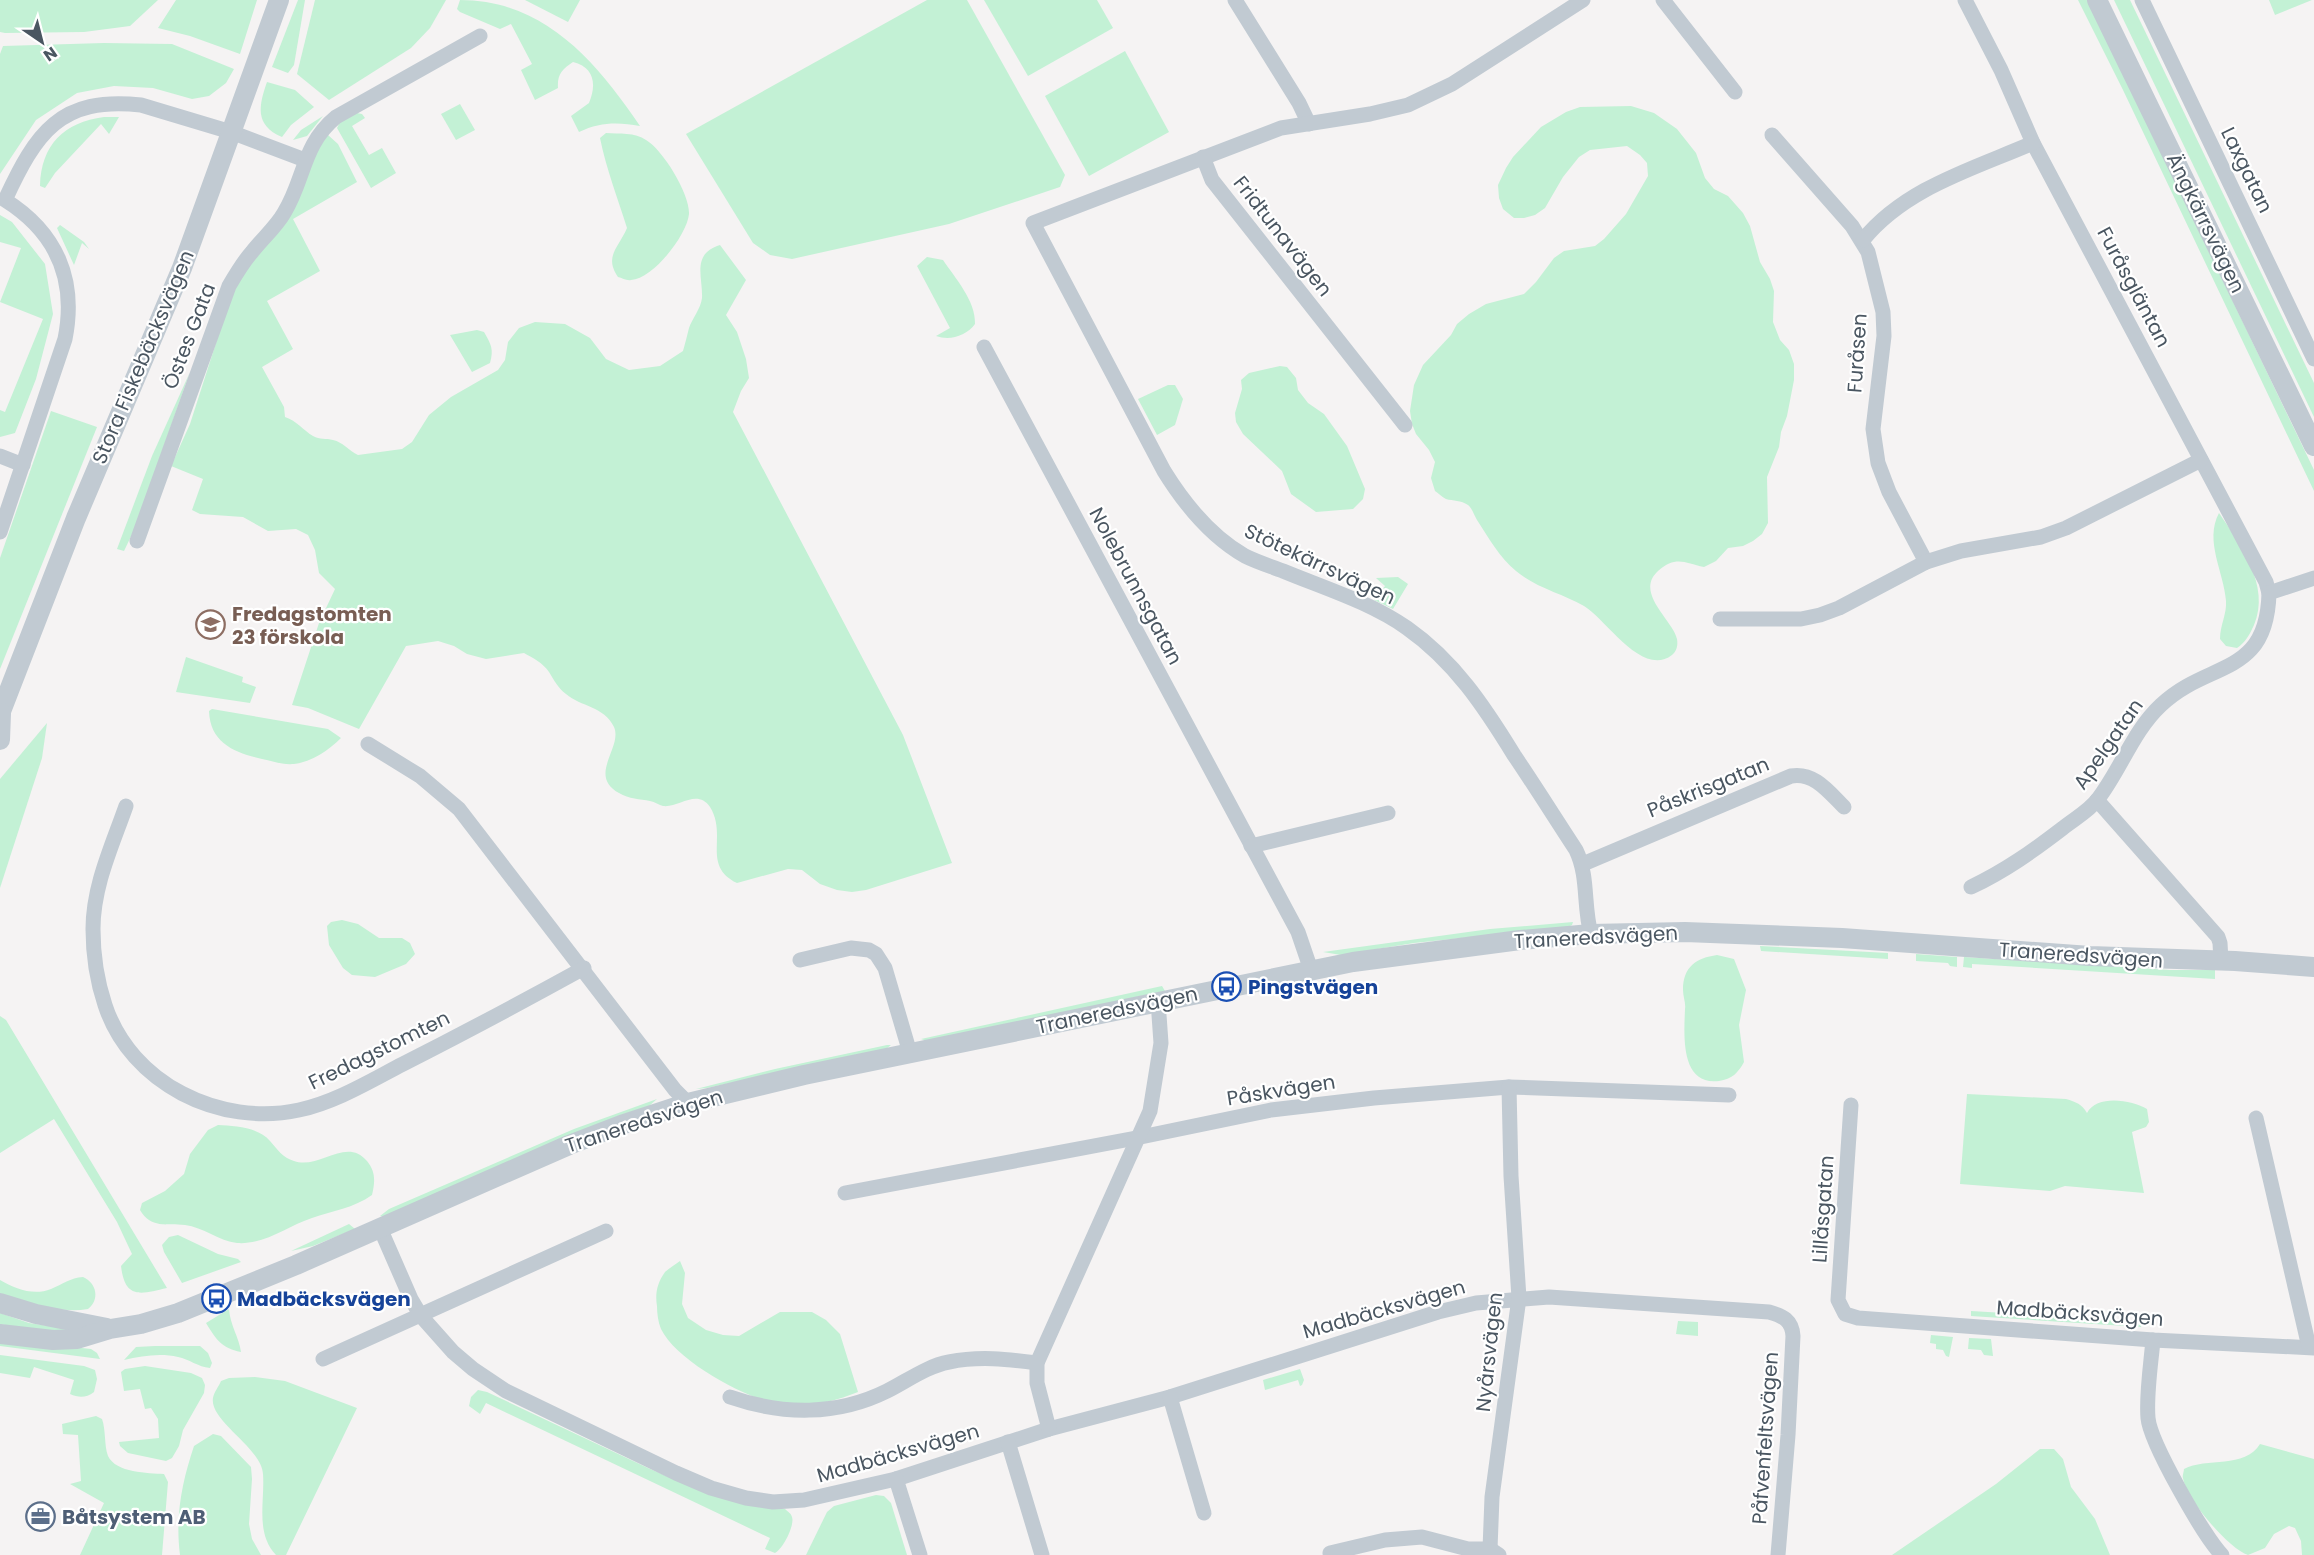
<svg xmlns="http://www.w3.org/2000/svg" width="2314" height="1555" viewBox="0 0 2314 1555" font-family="Poppins,sans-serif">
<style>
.green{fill:#c3f1d5}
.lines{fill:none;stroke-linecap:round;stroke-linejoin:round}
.minor{stroke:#c1cad2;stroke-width:15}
.tertiary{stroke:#c1cad2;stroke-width:20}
.labels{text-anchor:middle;stroke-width:4.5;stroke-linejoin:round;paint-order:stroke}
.street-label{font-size:20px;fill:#4a5661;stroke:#fff}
.education-label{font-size:20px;font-weight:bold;fill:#785e54;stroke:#fff;text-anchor:start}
.transit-label{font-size:20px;font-weight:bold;fill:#164399;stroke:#fff;text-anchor:start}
.service-label{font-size:20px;font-weight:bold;fill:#4e5e75;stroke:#fff;text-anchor:start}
</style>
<rect width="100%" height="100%" fill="#f5f3f3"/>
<g class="green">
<path d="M 0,0 L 158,0 L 130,26 L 84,32 L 5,33 L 0,32 Z"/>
<path d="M 176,0 L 257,0 L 240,54 L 190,36 L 158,28 Z"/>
<path d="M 298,0 L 305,0 L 294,65 L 288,73 L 272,67 Z"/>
<path d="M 315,0 L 446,0 L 430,28 L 411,48 L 329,100 L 297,74 Z"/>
<path d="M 460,0 C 544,0 596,61 640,126 C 618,122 600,122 579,132 L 571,116 L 589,103 C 597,84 594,67 573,62 C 562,69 557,75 558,88 L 535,100 L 521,70 L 532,64 L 511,24 L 500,29 L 460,12 L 457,9 Z"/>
<path d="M 525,0 L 580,0 L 568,22 Z"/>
<path d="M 927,0 L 967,0 L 1065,175 L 1060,187 L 949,224 L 792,259 L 770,255 L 753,243 L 686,134 Z"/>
<path d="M 984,0 L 1097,0 L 1113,28 L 1028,76 Z"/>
<path d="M 2078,0 L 2088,0 L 2314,470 L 2314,491 L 2123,90 Z"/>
<path d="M 2114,0 L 2130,0 L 2314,383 L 2314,417 Z"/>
<path d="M 2269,0 L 2312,0 L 2275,15 Z"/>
<path d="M 104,43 L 172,44 L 234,69 L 226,83 L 209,96 L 192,99 L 153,88 L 114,86 L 77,93 L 36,120 L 0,174 L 0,54 L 3,46 Z"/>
<path d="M 1125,51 L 1169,132 L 1089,176 L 1045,96 Z"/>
<path d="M 267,82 L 295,90 L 314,107 L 291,125 L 282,137 C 254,125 259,105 267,82 Z"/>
<path d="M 460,104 L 475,130 L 456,140 L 441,114 Z"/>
<path d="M 1631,106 L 1654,113 L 1677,129 L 1696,153 L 1705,178 L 1714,189 L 1728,196 L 1743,213 L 1750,226 L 1760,262 L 1770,279 L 1774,291 L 1773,322 L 1780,340 L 1789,350 L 1794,364 L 1794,380 L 1787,416 L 1781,432 L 1779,447 L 1767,477 L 1768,523 L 1762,534 L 1753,541 L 1743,546 L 1728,548 L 1716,561 L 1704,567 C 1685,563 1676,555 1658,571 C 1634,593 1673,620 1677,639 C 1678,645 1677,651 1672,655 C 1642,678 1606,619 1584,606 C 1561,593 1536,588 1516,571 C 1500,558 1488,537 1477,520 C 1474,515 1472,508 1468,505 C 1461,500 1453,501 1446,499 C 1442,497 1438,493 1435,491 L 1431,478 L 1435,462 L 1429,450 L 1416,434 L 1412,424 L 1410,411 L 1414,385 L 1423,365 L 1451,335 L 1457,324 L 1469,314 L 1486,304 L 1524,294 L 1536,282 L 1554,258 L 1564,251 L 1595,246 L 1604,239 L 1626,214 L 1648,176 L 1647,163 L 1640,155 L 1627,146 L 1590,150 L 1579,157 L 1563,177 L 1545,208 L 1535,215 L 1524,218 L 1514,218 L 1503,209 L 1499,198 L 1498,185 L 1506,168 L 1513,157 L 1541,127 L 1566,112 L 1580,107 Z"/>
<path d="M 357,113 L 362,114 L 365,118 L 352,126 L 369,155 L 382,148 L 396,173 L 371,188 L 337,128 L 340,122 Z"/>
<path d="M 323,116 L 307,136 L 293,140 L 301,130 Z"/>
<path d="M 104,117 L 119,117 L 109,134 L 101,124 L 55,173 L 45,188 L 40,186 C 41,145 64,122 104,117 Z"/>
<path d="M 606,133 C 619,134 635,132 646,140 C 663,150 690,194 689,214 C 687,235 653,279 631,280 C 627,281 622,278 618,277 C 604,256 618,249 627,228 C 618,199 606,168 600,138 Z"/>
<path d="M 328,135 L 338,144 L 357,182 L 293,219 L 320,271 L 267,301 L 293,349 L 262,367 L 284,407 L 285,417 C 297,421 303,430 313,436 C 320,440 326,438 333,440 C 343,442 349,451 358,455 L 402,449 L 412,442 L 429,415 L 451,397 L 498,370 L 505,360 L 508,342 L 519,328 L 535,322 L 565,324 L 590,338 L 606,359 L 629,370 L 660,366 L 683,351 C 685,344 687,336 689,328 C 692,319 701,308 702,298 C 703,277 691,254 720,245 L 746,280 L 726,315 L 737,332 L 746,359 L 749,378 L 741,391 L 733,412 L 903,735 L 952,863 L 866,890 L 852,892 L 837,890 L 820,884 L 802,870 L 788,869 L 737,883 C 701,865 728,836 710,807 C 697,788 679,808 663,806 C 659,805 655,802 650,801 C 640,799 629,799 619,793 C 587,775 623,748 614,727 C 604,706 581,707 566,694 C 558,688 554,680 549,672 C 543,663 533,658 524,653 L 486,659 L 467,654 L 454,646 L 438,641 L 406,646 L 359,729 L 308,708 L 292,705 L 319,623 L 335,589 L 319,573 L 315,550 L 308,535 L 296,529 L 268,531 L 243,517 L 200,514 L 192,510 L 203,479 L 171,466 L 190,424 L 232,293 L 312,156 Z"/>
<path d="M 0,215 L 12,222 L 45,264 L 53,314 L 36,379 L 15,433 L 0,437 L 0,410 L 5,412 L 43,319 L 0,302 L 21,248 L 0,242 Z"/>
<path d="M 60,225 L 84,242 L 89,249 L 82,243 L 74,265 L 57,228 Z"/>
<path d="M 927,257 L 943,260 C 955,278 976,301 975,324 C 966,336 950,341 936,336 L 950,328 L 917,266 Z"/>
<path d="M 477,330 L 484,332 C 491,344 494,349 490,363 L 472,372 L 450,335 Z"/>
<path d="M 1280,366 L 1287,367 L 1296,378 L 1298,390 L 1308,403 L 1324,414 L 1347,446 L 1365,489 L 1363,499 L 1353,509 L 1316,512 L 1291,494 L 1282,471 L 1243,434 L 1236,422 L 1235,413 L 1242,389 L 1241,380 L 1249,373 Z"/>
<path d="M 190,372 L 135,528 L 124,551 L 117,549 L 152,456 Z"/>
<path d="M 1168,385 L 1175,385 L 1183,399 L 1175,425 L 1157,435 L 1138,399 Z"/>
<path d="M 51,411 L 97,427 L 0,669 L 0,558 Z"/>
<path d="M 2219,513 C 2240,544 2271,586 2254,625 C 2250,634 2245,643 2237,648 L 2226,646 L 2220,639 C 2220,625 2227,614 2226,601 C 2224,572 2204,541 2219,513 Z"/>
<path d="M 1398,577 L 1408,584 L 1393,609 L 1374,600 L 1385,586 L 1376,578 Z"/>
<path d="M 186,657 L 243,677 L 242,682 L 256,687 L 250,703 L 176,692 Z"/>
<path d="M 212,709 L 328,729 L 341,738 C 329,750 312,762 294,764 C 282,765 272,761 262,759 C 235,753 210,743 209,711 Z"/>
<path d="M 47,723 L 42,758 L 0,888 L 0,779 Z"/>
<path d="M 342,920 L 358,924 L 379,938 L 402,938 L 410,943 L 415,954 L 406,964 L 375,977 L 352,975 L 343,968 L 329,945 L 327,926 L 331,922 Z"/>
<path d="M 1573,922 L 1572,925 L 1568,927 L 1414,943 L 1341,955 L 1323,952 L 1490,929 Z"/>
<path d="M 1760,946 L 1888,953 L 1888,959 L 1761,951 Z"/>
<path d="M 1916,954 L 1957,957 L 1957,967 L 1950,966 L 1948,963 L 1916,961 Z"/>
<path d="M 1717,955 L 1734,959 L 1746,990 L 1739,1025 L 1744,1062 C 1738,1073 1732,1079 1719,1081 C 1680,1086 1684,1035 1685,1009 C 1686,1003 1683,997 1683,990 C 1683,967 1696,958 1717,955 Z"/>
<path d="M 1964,957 L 2170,970 L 2215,970 L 2215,979 L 1972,964 L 1972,968 L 1963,967 Z"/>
<path d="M 1162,986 L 1165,991 L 927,1041 L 921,1039 Z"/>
<path d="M 0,1016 L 6,1020 L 167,1288 C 141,1294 125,1300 121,1266 L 132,1254 L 117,1222 L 54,1119 L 0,1153 Z"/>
<path d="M 887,1045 L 891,1045 L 885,1050 L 707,1088 L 696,1089 L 775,1069 Z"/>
<path d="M 1967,1094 L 2066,1099 C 2076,1102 2082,1104 2087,1113 C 2097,1094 2132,1100 2147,1109 L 2149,1122 L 2146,1127 L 2132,1132 L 2144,1193 L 2065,1186 L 2050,1191 L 1960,1184 Z"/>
<path d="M 657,1099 L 649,1106 L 618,1116 L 384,1217 L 380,1216 L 389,1209 L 574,1129 Z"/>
<path d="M 218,1125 C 235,1126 258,1127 270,1141 C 277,1149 283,1158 294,1161 C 319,1170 346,1136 367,1161 C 376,1172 375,1182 372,1195 C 354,1208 332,1211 312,1218 C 287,1226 265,1245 237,1243 C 219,1241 203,1227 185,1225 C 166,1223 151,1229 140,1210 L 142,1203 L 165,1191 L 184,1174 L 190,1154 L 208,1130 Z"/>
<path d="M 349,1224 L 355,1229 L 313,1246 L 291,1251 Z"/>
<path d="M 178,1235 L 218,1254 L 238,1259 L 241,1262 L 182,1283 L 164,1252 L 162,1245 L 169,1237 Z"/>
<path d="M 680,1261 L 685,1273 L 682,1304 L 688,1318 L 706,1330 L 723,1335 L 739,1336 L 780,1312 L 812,1312 L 826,1320 L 840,1334 L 858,1392 C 831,1403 802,1409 773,1403 C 740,1395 676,1360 661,1329 C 658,1322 657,1313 657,1306 C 655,1294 657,1283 665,1272 C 669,1268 675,1265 680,1261 Z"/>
<path d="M 83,1277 C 97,1283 100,1300 88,1309 C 58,1314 28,1302 0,1294 L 0,1280 C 15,1289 34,1296 51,1289 C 63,1284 70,1278 83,1277 Z"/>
<path d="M 229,1309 C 230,1325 239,1337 241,1352 C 221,1348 216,1339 206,1323 Z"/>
<path d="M 1971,1311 L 2141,1321 L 2142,1324 L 2141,1327 L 1986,1317 L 1971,1316 Z"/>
<path d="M 0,1313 L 29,1323 L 68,1329 L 68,1331 L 27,1329 L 0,1324 Z"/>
<path d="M 1678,1321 L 1698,1322 L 1698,1336 L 1676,1334 Z"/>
<path d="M 1931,1335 L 1953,1337 L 1949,1357 L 1946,1356 L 1943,1350 L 1936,1349 L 1936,1344 L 1930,1343 Z"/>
<path d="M 1969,1338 L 1991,1339 L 1993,1356 L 1984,1355 L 1981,1350 L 1968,1349 Z"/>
<path d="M 0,1339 L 91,1349 L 97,1353 L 100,1359 L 0,1346 Z"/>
<path d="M 155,1346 L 200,1346 L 208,1353 L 212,1363 L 210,1368 C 198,1367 189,1359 178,1357 C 160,1353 142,1356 124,1360 L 136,1347 Z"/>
<path d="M 0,1355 L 84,1366 L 95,1370 L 97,1379 L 94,1392 C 86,1398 79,1398 70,1394 L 74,1380 L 34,1367 L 30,1378 L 0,1373 Z"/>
<path d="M 145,1366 L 191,1373 L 202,1378 L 205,1385 L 204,1393 L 183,1430 L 179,1446 L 172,1458 L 166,1461 L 128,1453 L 120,1446 L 119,1442 L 159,1438 L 158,1419 L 151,1408 L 145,1409 L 140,1389 L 124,1391 L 121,1372 L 125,1369 Z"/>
<path d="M 1300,1369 L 1304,1380 L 1302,1385 L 1300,1386 L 1298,1380 L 1265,1390 L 1263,1380 Z"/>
<path d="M 255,1377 L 285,1381 L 357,1408 L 286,1555 L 276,1555 C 255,1533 265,1501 263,1474 C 262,1448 209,1421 213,1398 C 214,1392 219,1386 221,1381 L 229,1378 Z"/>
<path d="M 478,1390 L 487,1392 L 648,1468 L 698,1490 L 785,1509 C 788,1512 791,1513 792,1517 C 795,1525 783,1549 775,1553 L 765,1549 L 770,1538 L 486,1403 L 480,1414 L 469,1406 L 471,1397 Z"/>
<path d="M 96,1416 L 102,1419 C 106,1430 104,1445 108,1456 C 116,1473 148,1473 164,1474 L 168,1482 L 162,1555 L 80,1555 L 104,1503 L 70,1484 L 81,1481 L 78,1435 L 63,1434 L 62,1424 Z"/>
<path d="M 213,1434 L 221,1436 L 251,1467 L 252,1479 L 249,1524 L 252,1539 L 261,1555 L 180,1555 C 175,1516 182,1482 194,1446 Z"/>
<path d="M 2260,1444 L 2314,1459 L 2314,1555 L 2302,1555 L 2301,1541 L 2295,1528 L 2289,1526 L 2274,1534 L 2265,1548 L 2248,1555 C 2229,1549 2186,1499 2183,1478 C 2182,1477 2184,1471 2184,1469 C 2206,1457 2245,1469 2260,1444 Z"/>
<path d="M 2040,1449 L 2054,1449 L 2063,1459 L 2071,1487 L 2095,1519 L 2110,1555 L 1892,1555 L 1996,1484 Z"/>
<path d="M 876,1495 L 884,1496 L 891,1503 L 907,1555 L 806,1555 L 827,1512 L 834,1506 Z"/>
</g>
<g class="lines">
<g class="minor">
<path d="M 1235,0 L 1299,103 L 1309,124"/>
<path d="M 1583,0 L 1452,84 L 1408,105 L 1370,114 L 1281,128 L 1033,223 L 1164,471 C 1185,505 1210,536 1245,556 C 1257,562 1270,566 1283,571 C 1324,588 1370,602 1407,628 C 1454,661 1484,706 1514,755 C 1535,786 1555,818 1576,850 C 1589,877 1583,906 1591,934"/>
<path d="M 1663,0 L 1735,92"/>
<path d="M 1965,0 L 2001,70 L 2033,143 L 2266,582 L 2269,593"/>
<path d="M 2142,0 L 2314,359"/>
<path d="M 1772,135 L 1852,226 L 1868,252 L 1883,312 L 1884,336 L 1873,429 L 1878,463 L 1889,492 L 1926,562"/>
<path d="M 1203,157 L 1212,180 L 1405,425"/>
<path d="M 1863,240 C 1905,188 1973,169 2033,143"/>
<path d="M 984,347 L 1298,932 L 1311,970"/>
<path d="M 0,456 L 23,465"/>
<path d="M 0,532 L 65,339 C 77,279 56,232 5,200 C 36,133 60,96 141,105 L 231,132 L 305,160"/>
<path d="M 137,541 L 229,286 C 236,274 243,262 252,252 C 262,239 276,227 284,213 C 305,179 302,145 336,117 L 480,36"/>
<path d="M 1720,619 L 1801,619 L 1820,615 L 1839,608 L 1926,562 L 1961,551 L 2041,537 L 2066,528 L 2201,460"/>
<path d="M 368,744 L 420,776 L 459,809 L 675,1090 L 688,1103"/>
<path d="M 2097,800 L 2218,937 L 2220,943 L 2221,961"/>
<path d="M 126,806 C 112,846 93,886 93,929 C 93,954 97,981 105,1005 C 131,1084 220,1127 299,1110 C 336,1102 370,1081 403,1064 C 464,1033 524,1001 584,968"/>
<path d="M 1251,846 L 1388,813"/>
<path d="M 1583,864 L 1791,776 C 1814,772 1828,791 1844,807"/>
<path d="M 1971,887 C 2005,871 2033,851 2063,828 C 2074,819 2089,811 2098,799 C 2121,769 2133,731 2161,705 C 2208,660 2267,678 2269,593 L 2314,578"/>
<path d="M 800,960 L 851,948 L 869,950 L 876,954 L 885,968 L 910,1053"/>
<path d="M 1851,1105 L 1838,1300 L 1845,1314 L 1858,1318 L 2153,1340 L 2314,1348"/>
<path d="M 2256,1118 L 2309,1347"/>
<path d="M 845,1193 L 1136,1138 L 1271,1110 L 1374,1098 L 1509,1087 L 1729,1095"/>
<path d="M 380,1228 L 411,1299 L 421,1316 L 453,1352 L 473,1369 L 506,1391 L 676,1473 L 711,1488 L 746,1498 L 773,1502 L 804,1500 L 896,1479 L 1049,1429 L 1170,1397 L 1438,1312 L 1476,1303 L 1549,1297 L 1769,1312 C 1783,1316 1792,1320 1793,1336 L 1788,1435 L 1778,1555"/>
<path d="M 2153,1340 C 2151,1363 2146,1395 2148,1418 C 2150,1442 2204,1537 2222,1555"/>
<path d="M 323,1359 L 606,1231"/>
<path d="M 730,1397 C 782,1415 837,1416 887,1391 C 907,1381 927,1366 949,1362 C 979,1356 1007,1359 1037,1363"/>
<path d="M 1170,1397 L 1204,1513"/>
<path d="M 1049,1429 L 1037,1383 L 1037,1363 L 1150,1111 L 1161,1043 L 1158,1001"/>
<path d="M 1008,1442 L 1042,1555"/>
<path d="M 896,1479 L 920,1555"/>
<path d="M 1490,1549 L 1492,1497 L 1519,1298 L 1511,1176 L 1509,1087"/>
<path d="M 1330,1553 L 1385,1540 L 1422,1537 L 1468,1549 L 1490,1549 L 1499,1555"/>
</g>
<g class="tertiary">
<path d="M 2097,0 L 2314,446"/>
<path d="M 0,714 L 76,518 L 182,268 L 279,0"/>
<path d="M 0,740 L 1,713"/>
<path d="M 0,1303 L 36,1314 L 107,1328"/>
<path d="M 0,1334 L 53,1340 L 77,1339 L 110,1329 L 141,1324 L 178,1313 L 296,1265 L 569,1145 L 621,1125 L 688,1103 L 804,1075 L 1353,962 L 1520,940 L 1591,934 L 1685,932 L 1842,938 L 2090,956 L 2235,961 L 2314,967"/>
</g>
</g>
<defs>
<symbol id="school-ring" viewBox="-11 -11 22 22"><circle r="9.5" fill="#fff" stroke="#8d6e63" stroke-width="1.5"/><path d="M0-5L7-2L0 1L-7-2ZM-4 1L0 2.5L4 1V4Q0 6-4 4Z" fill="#8d6e63"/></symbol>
<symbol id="bus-ring" viewBox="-11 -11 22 22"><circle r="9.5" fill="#fff" stroke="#1a4fb4" stroke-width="1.5"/><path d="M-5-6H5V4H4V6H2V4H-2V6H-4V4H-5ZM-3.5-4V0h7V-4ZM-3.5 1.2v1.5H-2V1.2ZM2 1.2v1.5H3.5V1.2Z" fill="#1a4fb4"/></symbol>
<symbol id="office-ring" viewBox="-11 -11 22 22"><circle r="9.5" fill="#fff" stroke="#5c6f8a" stroke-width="1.5"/><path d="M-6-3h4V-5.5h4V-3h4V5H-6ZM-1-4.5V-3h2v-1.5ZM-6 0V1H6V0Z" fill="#5c6f8a"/></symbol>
</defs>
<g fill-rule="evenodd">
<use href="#school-ring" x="194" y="608" width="33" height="33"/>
<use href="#bus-ring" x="1210" y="970" width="33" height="33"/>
<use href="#bus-ring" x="200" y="1282" width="33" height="33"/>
<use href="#office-ring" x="24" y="1500" width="33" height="33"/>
</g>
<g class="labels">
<g class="street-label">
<text transform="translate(2247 170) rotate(64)" y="7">Laxgatan</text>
<text transform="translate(2206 223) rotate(64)" y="7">Ängkärrsvägen</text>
<text transform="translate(1283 236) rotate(52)" y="7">Fridtunavägen</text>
<text transform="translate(2134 287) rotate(62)" y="7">Furåsgläntan</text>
<text transform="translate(189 336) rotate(-69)" y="7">Östes Gata</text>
<text transform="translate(1857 353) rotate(-86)" y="7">Furåsen</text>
<text transform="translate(143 357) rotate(-67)" y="7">Stora Fiskebäcksvägen</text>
<text transform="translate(1320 564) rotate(25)" y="7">Stötekärrsvägen</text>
<text transform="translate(1136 586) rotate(62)" y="7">Nolebrunnsgatan</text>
<text transform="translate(2108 744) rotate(-55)" y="7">Apelgatan</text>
<text transform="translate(1708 787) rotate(-22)" y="7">Påskrisgatan</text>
<text transform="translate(1596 937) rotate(-3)" y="7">Traneredsvägen</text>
<text transform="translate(2081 955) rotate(4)" y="7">Traneredsvägen</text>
<text transform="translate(1117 1010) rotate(-12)" y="7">Traneredsvägen</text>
<text transform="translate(379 1050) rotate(-26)" y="7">Fredagstomten</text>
<text transform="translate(1281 1090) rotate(-9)" y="7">Påskvägen</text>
<text transform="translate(644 1121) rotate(-18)" y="7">Traneredsvägen</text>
<text transform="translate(1823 1209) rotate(-86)" y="7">Lillåsgatan</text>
<text transform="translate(1384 1309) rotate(-16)" y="7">Madbäcksvägen</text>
<text transform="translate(2080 1313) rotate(4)" y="7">Madbäcksvägen</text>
<text transform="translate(1489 1352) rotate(-84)" y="7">Nyårsvägen</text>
<text transform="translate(1765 1438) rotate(-86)" y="7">Påfvenfeltsvägen</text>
<text transform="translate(898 1453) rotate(-16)" y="7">Madbäcksvägen</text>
</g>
<g class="education-label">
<text x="232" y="621">Fredagstomten<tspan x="232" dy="23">23 förskola</tspan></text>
</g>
<g class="transit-label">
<text x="1248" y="994">Pingstvägen</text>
<text x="237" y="1306">Madbäcksvägen</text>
</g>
<g class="service-label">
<text x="62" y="1524">Båtsystem AB</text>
</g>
</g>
<g transform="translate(42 42) rotate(145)" stroke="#ffffff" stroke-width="4.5" paint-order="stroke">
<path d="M0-4.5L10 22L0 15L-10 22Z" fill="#4a5661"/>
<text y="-9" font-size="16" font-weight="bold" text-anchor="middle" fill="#4a5661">N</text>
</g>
</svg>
